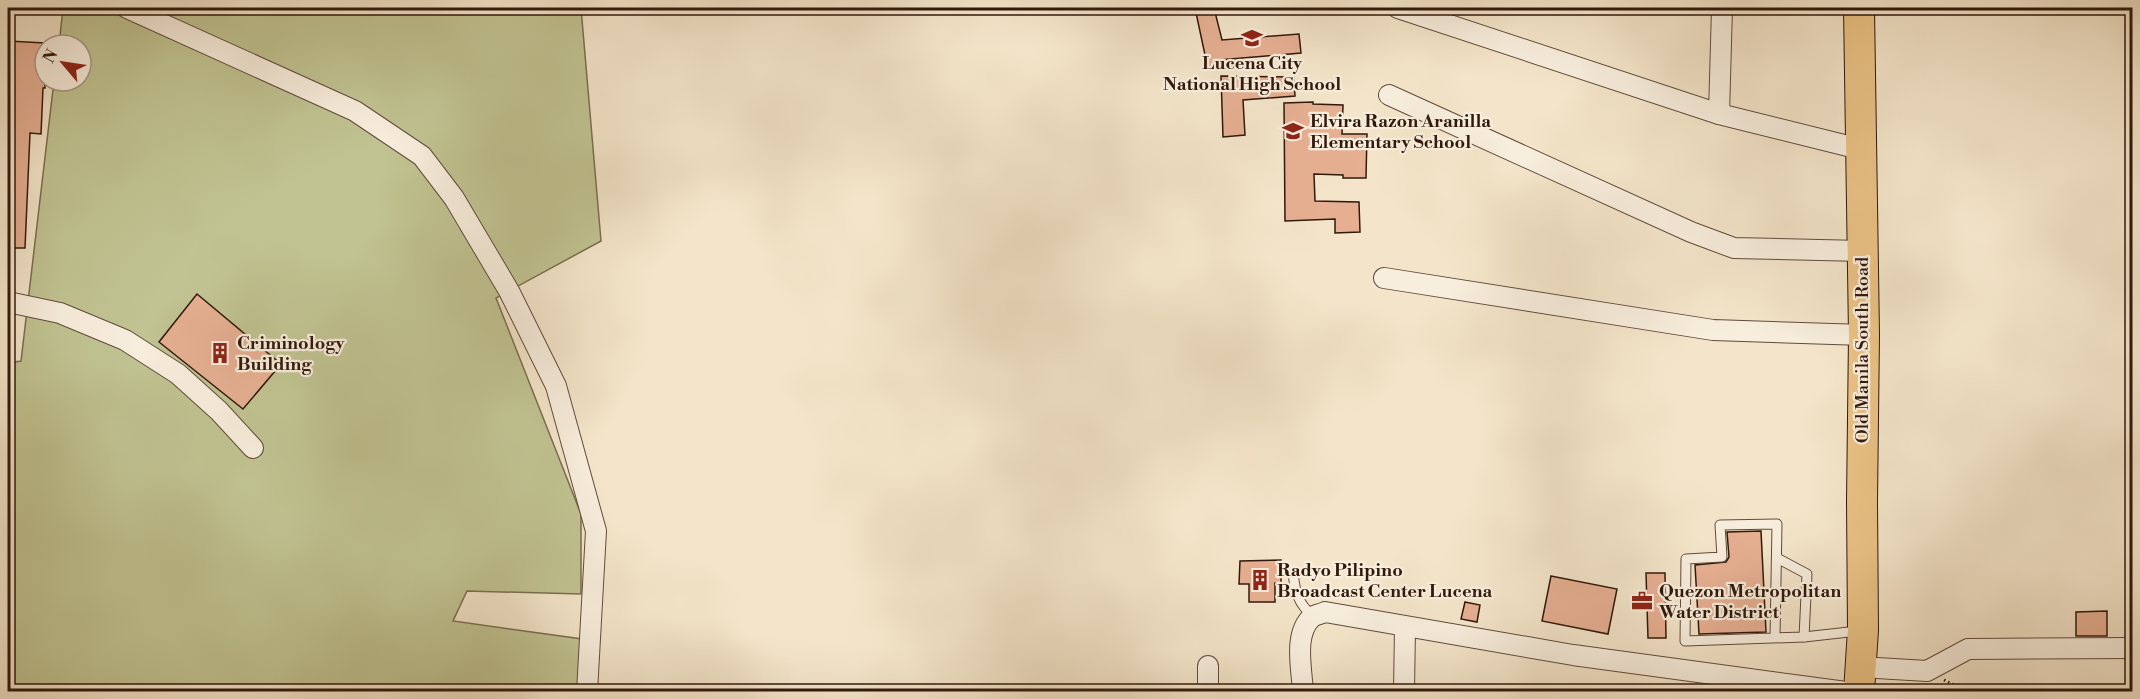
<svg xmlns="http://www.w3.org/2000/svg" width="2140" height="699" viewBox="0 0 2140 699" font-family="'Libre Bodoni',serif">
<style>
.green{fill:#c1c392;stroke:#786e4f;stroke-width:1.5}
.building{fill:#e6af92;stroke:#30180c;stroke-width:1.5}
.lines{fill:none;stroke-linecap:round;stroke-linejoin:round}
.lane-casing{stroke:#614b3c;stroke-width:11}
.street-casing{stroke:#614b3c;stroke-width:22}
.primary-casing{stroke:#30180c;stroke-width:32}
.path{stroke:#30180c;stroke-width:3;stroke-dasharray:1.5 3;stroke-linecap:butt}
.lane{stroke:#f8eedd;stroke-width:9}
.street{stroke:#f8eedd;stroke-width:20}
.primary{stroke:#eac285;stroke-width:30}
.labels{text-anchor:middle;stroke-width:4.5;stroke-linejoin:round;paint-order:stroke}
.poi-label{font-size:18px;font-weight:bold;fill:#30180c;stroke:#f8eedd;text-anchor:start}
.street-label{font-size:18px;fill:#30180c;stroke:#f8eedd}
</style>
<rect width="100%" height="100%" fill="#f4e5ca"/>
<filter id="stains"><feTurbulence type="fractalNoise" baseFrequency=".00333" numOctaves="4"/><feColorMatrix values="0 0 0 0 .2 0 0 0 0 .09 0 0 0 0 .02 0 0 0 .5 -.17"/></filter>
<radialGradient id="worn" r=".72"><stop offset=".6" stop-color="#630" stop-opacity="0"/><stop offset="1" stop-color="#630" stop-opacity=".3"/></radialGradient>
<path class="green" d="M 63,8 L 581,8 L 601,241 L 496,298 L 581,514 L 581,594 L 467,591 L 453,621 L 582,639 L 579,691 L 8,692 L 8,363 L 21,361 L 54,81 L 81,81 L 81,45 L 59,45 Z"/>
<g class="building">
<path d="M 1195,8 L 1214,8 L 1222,40 L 1299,34 L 1301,53 L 1219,60 L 1219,66 L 1208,69 Z"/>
<path d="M 8,41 L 45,43 L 45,88 L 43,88 L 41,134 L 30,133 L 25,248 L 8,248 Z"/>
<path d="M 1221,76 L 1294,77 L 1295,96 L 1243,100 L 1245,135 L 1223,137 Z"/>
<path d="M 1313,102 L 1313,104 L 1343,105 L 1342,134 L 1367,134 L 1366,178 L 1343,178 L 1343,175 L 1314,174 L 1315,201 L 1359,202 L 1360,232 L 1335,233 L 1335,219 L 1285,221 L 1284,103 Z"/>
<path d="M 197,294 L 281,364 L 243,409 L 159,342 Z"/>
<path d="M 1761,531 L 1766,632 L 1699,634 L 1695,565 L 1726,562 L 1729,557 L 1727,532 Z"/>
<path d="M 1281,560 L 1281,583 L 1275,583 L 1275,602 L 1249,602 L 1249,584 L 1239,584 L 1240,561 Z"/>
<path d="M 1646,573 L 1665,573 L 1666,638 L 1648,638 Z"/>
<path d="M 1551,576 L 1617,589 L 1608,634 L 1542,621 Z"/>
<path d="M 1465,602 L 1480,605 L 1477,622 L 1461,619 Z"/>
<path d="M 2107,611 L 2107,636 L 2076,636 L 2076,612 Z"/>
</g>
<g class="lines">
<defs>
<g id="lane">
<path d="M 1777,558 L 1807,574 L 1804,637"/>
<path d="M 1293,573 C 1295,591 1298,604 1313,616"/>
<path d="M 1775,637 L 1777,524 L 1720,525 L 1722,557 L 1686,559 L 1685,641 L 1804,637 L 1858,631"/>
</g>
<g id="street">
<path d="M 127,8 L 355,111 L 422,156 L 454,198 L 509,291 L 556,386 L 596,531 L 587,692"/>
<path d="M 1398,8 L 1719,114 L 1860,149"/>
<path d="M 1389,95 L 1691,232 L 1734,248 L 1862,251"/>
<path d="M 1719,114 L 1722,8"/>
<path d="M 1384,278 L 1713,330 L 1864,335"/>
<path d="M 8,302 L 60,313 L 125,340 L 178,374 L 219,411 L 253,448"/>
<path d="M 1860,667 L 1927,671 L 1968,649 L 2132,648"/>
<path d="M 1208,692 L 1208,666"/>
<path d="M 1303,692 C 1302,670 1293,634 1312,617 C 1315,615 1321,614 1325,612 L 1573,655 L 1846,692"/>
<path d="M 1404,692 L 1405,627"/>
</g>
<path id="primary" d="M 1859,8 L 1864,335 L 1862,501 L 1863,630 L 1859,692"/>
</defs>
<use href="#lane" class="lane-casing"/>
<use href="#street" class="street-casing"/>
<use href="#primary" class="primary-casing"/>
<path class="path" d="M 1944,680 L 1968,692"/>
<use href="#lane" class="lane"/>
<use href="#street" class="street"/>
<use href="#primary" class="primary"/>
</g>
<defs>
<symbol id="school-bare" viewBox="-9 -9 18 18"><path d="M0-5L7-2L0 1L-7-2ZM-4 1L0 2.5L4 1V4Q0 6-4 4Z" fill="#8f2418" stroke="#f8eedd" stroke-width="2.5" paint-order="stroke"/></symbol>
<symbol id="building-bare" viewBox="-9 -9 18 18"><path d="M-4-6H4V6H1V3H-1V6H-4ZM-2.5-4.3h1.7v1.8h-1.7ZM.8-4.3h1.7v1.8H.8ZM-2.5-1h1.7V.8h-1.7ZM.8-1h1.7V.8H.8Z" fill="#8f2418" stroke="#f8eedd" stroke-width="2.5" paint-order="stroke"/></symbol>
<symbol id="office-bare" viewBox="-9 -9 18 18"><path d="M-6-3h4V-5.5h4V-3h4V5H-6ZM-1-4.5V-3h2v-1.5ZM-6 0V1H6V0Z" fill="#8f2418" stroke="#f8eedd" stroke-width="2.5" paint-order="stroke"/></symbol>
</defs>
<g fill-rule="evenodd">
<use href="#school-bare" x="1237" y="23" width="30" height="30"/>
<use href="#school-bare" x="1278" y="116" width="30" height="30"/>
<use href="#building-bare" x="205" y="338" width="30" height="30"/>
<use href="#building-bare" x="1245" y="565" width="30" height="30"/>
<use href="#office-bare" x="1627" y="586" width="30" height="30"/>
</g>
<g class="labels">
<g class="poi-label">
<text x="1252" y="69" text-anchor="middle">Lucena City<tspan x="1252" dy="21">National High School</tspan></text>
<text x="1310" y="127">Elvira Razon Aranilla<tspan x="1310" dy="21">Elementary School</tspan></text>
<text x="237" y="349">Criminology<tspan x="237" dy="21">Building</tspan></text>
<text x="1277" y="576">Radyo Pilipino<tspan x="1277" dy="21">Broadcast Center Lucena</tspan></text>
<text x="1659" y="597">Quezon Metropolitan<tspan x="1659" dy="21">Water District</tspan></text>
</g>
<g class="street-label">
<text transform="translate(1862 350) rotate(-90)" y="6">Old Manila South Road</text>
</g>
</g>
<rect width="2140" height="699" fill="none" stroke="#f4e5ca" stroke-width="30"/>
<rect x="9" y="9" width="2122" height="681" fill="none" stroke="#30180c" stroke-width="3"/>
<rect x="15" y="15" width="2110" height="669" fill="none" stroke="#30180c" stroke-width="1.5"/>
<g transform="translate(63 63) rotate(299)"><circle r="28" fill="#f8eedd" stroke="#a89889" stroke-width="1.5"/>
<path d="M0-4.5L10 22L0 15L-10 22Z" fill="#8f2418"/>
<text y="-9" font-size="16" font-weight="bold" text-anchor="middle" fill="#30180c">N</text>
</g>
<rect width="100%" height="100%" filter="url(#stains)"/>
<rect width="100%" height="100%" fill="url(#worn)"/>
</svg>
